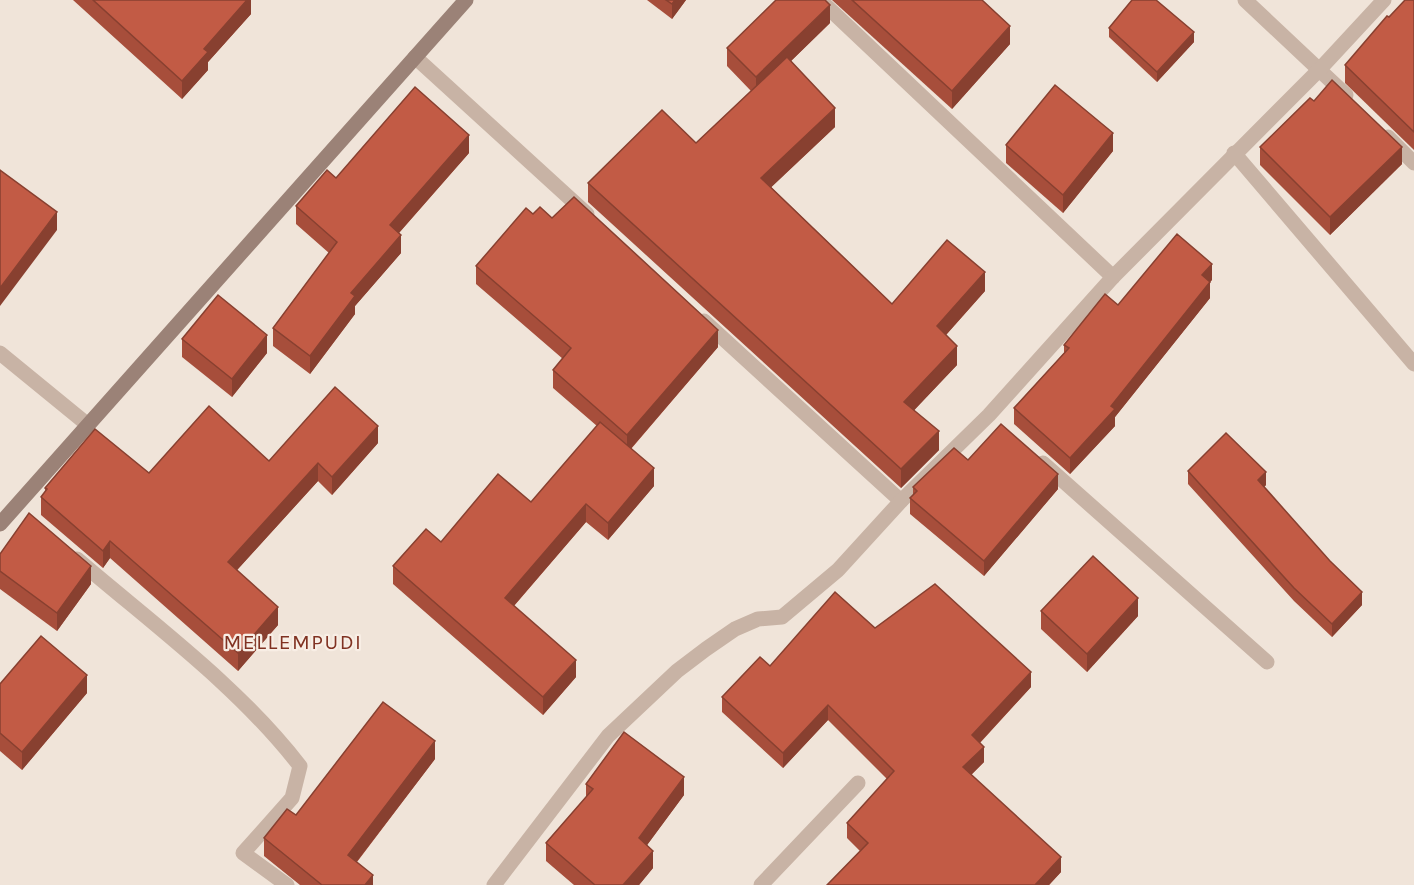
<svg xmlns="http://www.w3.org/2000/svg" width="1414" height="885" viewBox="0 0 1414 885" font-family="Karla,sans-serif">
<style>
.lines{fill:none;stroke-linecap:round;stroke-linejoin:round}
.minor{stroke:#c8b3a5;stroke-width:15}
.secondary{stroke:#9b8277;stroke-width:15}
.wall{fill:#a74e3b}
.shaded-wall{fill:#884030}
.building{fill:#c25b45;stroke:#884030;stroke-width:1.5}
.labels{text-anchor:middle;stroke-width:4.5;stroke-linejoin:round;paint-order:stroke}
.quarter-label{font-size:21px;letter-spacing:1.5px;fill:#803222;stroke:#f8eee5}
</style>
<rect width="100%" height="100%" fill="#f0e4d9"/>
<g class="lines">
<g class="minor">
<path d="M 820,0 L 1113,277"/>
<path d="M 1245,0 L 1346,95"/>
<path d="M 415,57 L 587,214"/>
<path d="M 1388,137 L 1414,163"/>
<path d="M 1234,153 L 1414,364"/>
<path d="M 704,321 L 901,501"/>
<path d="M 0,353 L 88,425"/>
<path d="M 1043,463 L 1267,662"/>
<path d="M 77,559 C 154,625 238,686 300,766 L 292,798 L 243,853 L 287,885"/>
<path d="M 494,885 L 608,736 L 677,671 L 706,649 L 735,629 L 758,619 L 782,617 L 838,570 L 901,501 L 989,415 L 1113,277 L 1320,69 L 1384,0"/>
<path d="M 761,885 L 858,783"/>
</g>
<path class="secondary" d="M 0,524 L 466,0"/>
</g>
<g class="wall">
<path d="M 73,0 L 251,0 L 251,14 L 208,62 L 208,70 L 182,99 Z"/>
<path d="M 647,0 L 686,0 L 672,19 Z"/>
<path d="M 832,0 L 982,0 L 1010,44 L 952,109 Z"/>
<path d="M 1414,0 L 1414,150 L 1345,83 L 1345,65 L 1389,17 Z"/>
<path d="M 830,23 L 791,61 L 835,127 L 771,187 L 892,304 L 985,291 L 946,335 L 957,365 L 914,410 L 939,450 L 901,488 L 588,202 L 588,183 L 696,143 L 751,91 L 727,66 L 727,48 Z"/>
<path d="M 1109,28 L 1194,42 L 1157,82 L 1109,37 Z"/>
<path d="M 1314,101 L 1402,164 L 1330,235 L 1260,165 L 1260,147 Z"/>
<path d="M 1006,145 L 1113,151 L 1063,213 L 1006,163 Z"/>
<path d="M 469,153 L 399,233 L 401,253 L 355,306 L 355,314 L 310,374 L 273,346 L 273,328 L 329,253 L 296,224 L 296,206 L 336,178 Z"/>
<path d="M 533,214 L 552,218 L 718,347 L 631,449 L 654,486 L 608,540 L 586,522 L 514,606 L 576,677 L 543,715 L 393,584 L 393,566 L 441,542 L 531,502 L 597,426 L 553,388 L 553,370 L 563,359 L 476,284 L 476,266 Z"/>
<path d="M 1212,280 L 1210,282 L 1210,298 L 1115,417 L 1115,426 L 1070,474 L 1014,424 L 1014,408 L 1064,353 L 1064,345 L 1118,305 Z"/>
<path d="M 182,339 L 267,353 L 232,397 L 182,357 Z"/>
<path d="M 378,443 L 332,495 L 318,481 L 237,570 L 278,625 L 238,671 L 110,558 L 103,568 L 41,515 L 41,497 L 45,492 L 45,488 L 149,473 L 269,461 Z"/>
<path d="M 968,460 L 1058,489 L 984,576 L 910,514 L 910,498 L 913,495 L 913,487 Z"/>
<path d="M 1188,471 L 1266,485 L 1264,487 L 1362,605 L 1332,637 L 1294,601 L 1188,484 Z"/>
<path d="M 0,571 L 91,584 L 57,631 L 0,589 Z"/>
<path d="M 1041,611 L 1138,616 L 1087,672 L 1041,629 Z"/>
<path d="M 875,628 L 1031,687 L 980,743 L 984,762 L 971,775 L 1061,872 L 1049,885 L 827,885 L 860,851 L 847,838 L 847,823 L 887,779 L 828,720 L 783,768 L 722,712 L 722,697 L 770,666 Z"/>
<path d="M 0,684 L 87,693 L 22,770 L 0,751 Z"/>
<path d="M 435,759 L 357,862 L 373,885 L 300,885 L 264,856 L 264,838 L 296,815 Z"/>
<path d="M 586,784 L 684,795 L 647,845 L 653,868 L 639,885 L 574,885 L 546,861 L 546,843 L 586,797 Z"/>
</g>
<g class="shaded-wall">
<path d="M 247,0 L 251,0 L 251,14 L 208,62 L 208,70 L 182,99 L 182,81 L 204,49 Z"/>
<path d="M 675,0 L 686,0 L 672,19 L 672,4 Z"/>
<path d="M 830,5 L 830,23 L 756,95 L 756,77 Z"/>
<path d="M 1010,26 L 1010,44 L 952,109 L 952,91 Z"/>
<path d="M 1194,32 L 1194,42 L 1157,82 L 1157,72 Z"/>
<path d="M 835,108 L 835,127 L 761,197 L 761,178 Z"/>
<path d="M 1113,133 L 1113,151 L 1063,213 L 1063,195 Z"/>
<path d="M 469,135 L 469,153 L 390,243 L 390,225 Z"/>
<path d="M 1402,147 L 1402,164 L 1330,235 L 1330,217 Z"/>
<path d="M 57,212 L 57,230 L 0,306 L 0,288 Z"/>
<path d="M 401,235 L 401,253 L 355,306 L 355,314 L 310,374 L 310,356 L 351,293 Z"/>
<path d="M 1212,264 L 1212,280 L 1210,282 L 1210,298 L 1115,417 L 1115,426 L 1070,474 L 1070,458 L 1111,406 L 1202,275 Z"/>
<path d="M 985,272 L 985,291 L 937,345 L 937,326 Z"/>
<path d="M 718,330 L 718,347 L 627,453 L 627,435 Z"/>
<path d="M 267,335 L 267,353 L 232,397 L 232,379 Z"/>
<path d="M 957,346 L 957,365 L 904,421 L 904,402 Z"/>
<path d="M 378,426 L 378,443 L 332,495 L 332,477 Z"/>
<path d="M 939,431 L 939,450 L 901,488 L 901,469 Z"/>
<path d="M 318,463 L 318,481 L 228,580 L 228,562 Z"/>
<path d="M 654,468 L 654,486 L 608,540 L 608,523 Z"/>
<path d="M 1266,472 L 1266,485 L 1258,493 L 1258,480 Z"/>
<path d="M 1058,474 L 1058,489 L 984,576 L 984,561 Z"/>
<path d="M 586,504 L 586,522 L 505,616 L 505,598 Z"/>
<path d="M 110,541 L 110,558 L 103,568 L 103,551 Z"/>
<path d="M 91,566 L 91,584 L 57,631 L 57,613 Z"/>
<path d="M 1362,592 L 1362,605 L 1332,637 L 1332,624 Z"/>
<path d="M 1138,598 L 1138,616 L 1087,672 L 1087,654 Z"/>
<path d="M 278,607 L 278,625 L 238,671 L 238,653 Z"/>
<path d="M 576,660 L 576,677 L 543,715 L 543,697 Z"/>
<path d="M 1031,672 L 1031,687 L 972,751 L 972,735 Z"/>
<path d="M 87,675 L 87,693 L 22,770 L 22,752 Z"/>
<path d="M 828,705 L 828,720 L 783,768 L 783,753 Z"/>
<path d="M 435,741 L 435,759 L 348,873 L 348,855 Z"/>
<path d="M 984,747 L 984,762 L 963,783 L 963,767 Z"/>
<path d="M 684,777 L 684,795 L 639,856 L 639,838 Z"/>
<path d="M 653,851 L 653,868 L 639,885 L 623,885 Z"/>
<path d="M 1061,857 L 1061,872 L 1049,885 L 1035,885 Z"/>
<path d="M 373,875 L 373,885 L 365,885 Z"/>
</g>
<g class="building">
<path d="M 93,0 L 247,0 L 204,49 L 208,52 L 182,81 Z"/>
<path d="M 666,0 L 675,0 L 672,4 Z"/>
<path d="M 776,0 L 825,0 L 830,5 L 756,77 L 727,48 Z"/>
<path d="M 852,0 L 982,0 L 1010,26 L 952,91 Z"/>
<path d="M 1132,0 L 1156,0 L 1194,32 L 1157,72 L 1109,28 Z"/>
<path d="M 1405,0 L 1414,0 L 1414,132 L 1345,65 L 1387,16 L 1389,17 Z"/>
<path d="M 787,57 L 835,108 L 761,178 L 892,304 L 947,240 L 985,272 L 937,326 L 957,346 L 904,402 L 939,431 L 901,469 L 588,183 L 662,110 L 696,143 Z"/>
<path d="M 1332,80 L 1402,147 L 1330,217 L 1260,147 L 1310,98 L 1314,101 Z"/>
<path d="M 1055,85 L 1113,133 L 1063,195 L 1006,145 Z"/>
<path d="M 415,87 L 469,135 L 390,225 L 401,235 L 351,293 L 355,296 L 310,356 L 273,328 L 337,242 L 296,206 L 327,170 L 336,178 Z"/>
<path d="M 0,170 L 57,212 L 0,288 Z"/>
<path d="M 574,197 L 718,330 L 627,435 L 553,370 L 571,348 L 476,266 L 526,208 L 533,214 L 540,207 L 552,218 Z"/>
<path d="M 1177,234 L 1212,264 L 1202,275 L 1210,282 L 1111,406 L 1115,409 L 1070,458 L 1014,408 L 1069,348 L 1064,345 L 1105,294 L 1118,305 Z"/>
<path d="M 218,295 L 267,335 L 232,379 L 182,339 Z"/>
<path d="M 335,387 L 378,426 L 332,477 L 318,463 L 228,562 L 278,607 L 238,653 L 110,541 L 103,551 L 41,497 L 47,489 L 45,488 L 95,429 L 149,473 L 209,406 L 269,461 Z"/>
<path d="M 600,422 L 654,468 L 608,523 L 586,504 L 505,598 L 576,660 L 543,697 L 393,566 L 426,529 L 441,542 L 498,474 L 531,502 Z"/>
<path d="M 1001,424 L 1058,474 L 984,561 L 910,498 L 917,491 L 913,487 L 954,448 L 968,460 Z"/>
<path d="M 1226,433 L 1266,472 L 1258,480 L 1330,561 L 1362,592 L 1332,624 L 1294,588 L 1188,471 Z"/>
<path d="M 29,513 L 91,566 L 57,613 L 0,571 L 0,554 Z"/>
<path d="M 1093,556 L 1138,598 L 1087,654 L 1041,611 Z"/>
<path d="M 935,584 L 1031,672 L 972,735 L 984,747 L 963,767 L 1061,857 L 1035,885 L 827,885 L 868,843 L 847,823 L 894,771 L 828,705 L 783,753 L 722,697 L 760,657 L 770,666 L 835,592 L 875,628 Z"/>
<path d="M 41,636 L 87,675 L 22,752 L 0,733 L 0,684 Z"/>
<path d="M 383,702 L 435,741 L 348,855 L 373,875 L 365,885 L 322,885 L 264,838 L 287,809 L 296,815 Z"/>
<path d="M 624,732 L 684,777 L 639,838 L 653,851 L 623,885 L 595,885 L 546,843 L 593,789 L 586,784 Z"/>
</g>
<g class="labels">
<g class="quarter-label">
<text x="293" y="649">MELLEMPUDI</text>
</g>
</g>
</svg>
